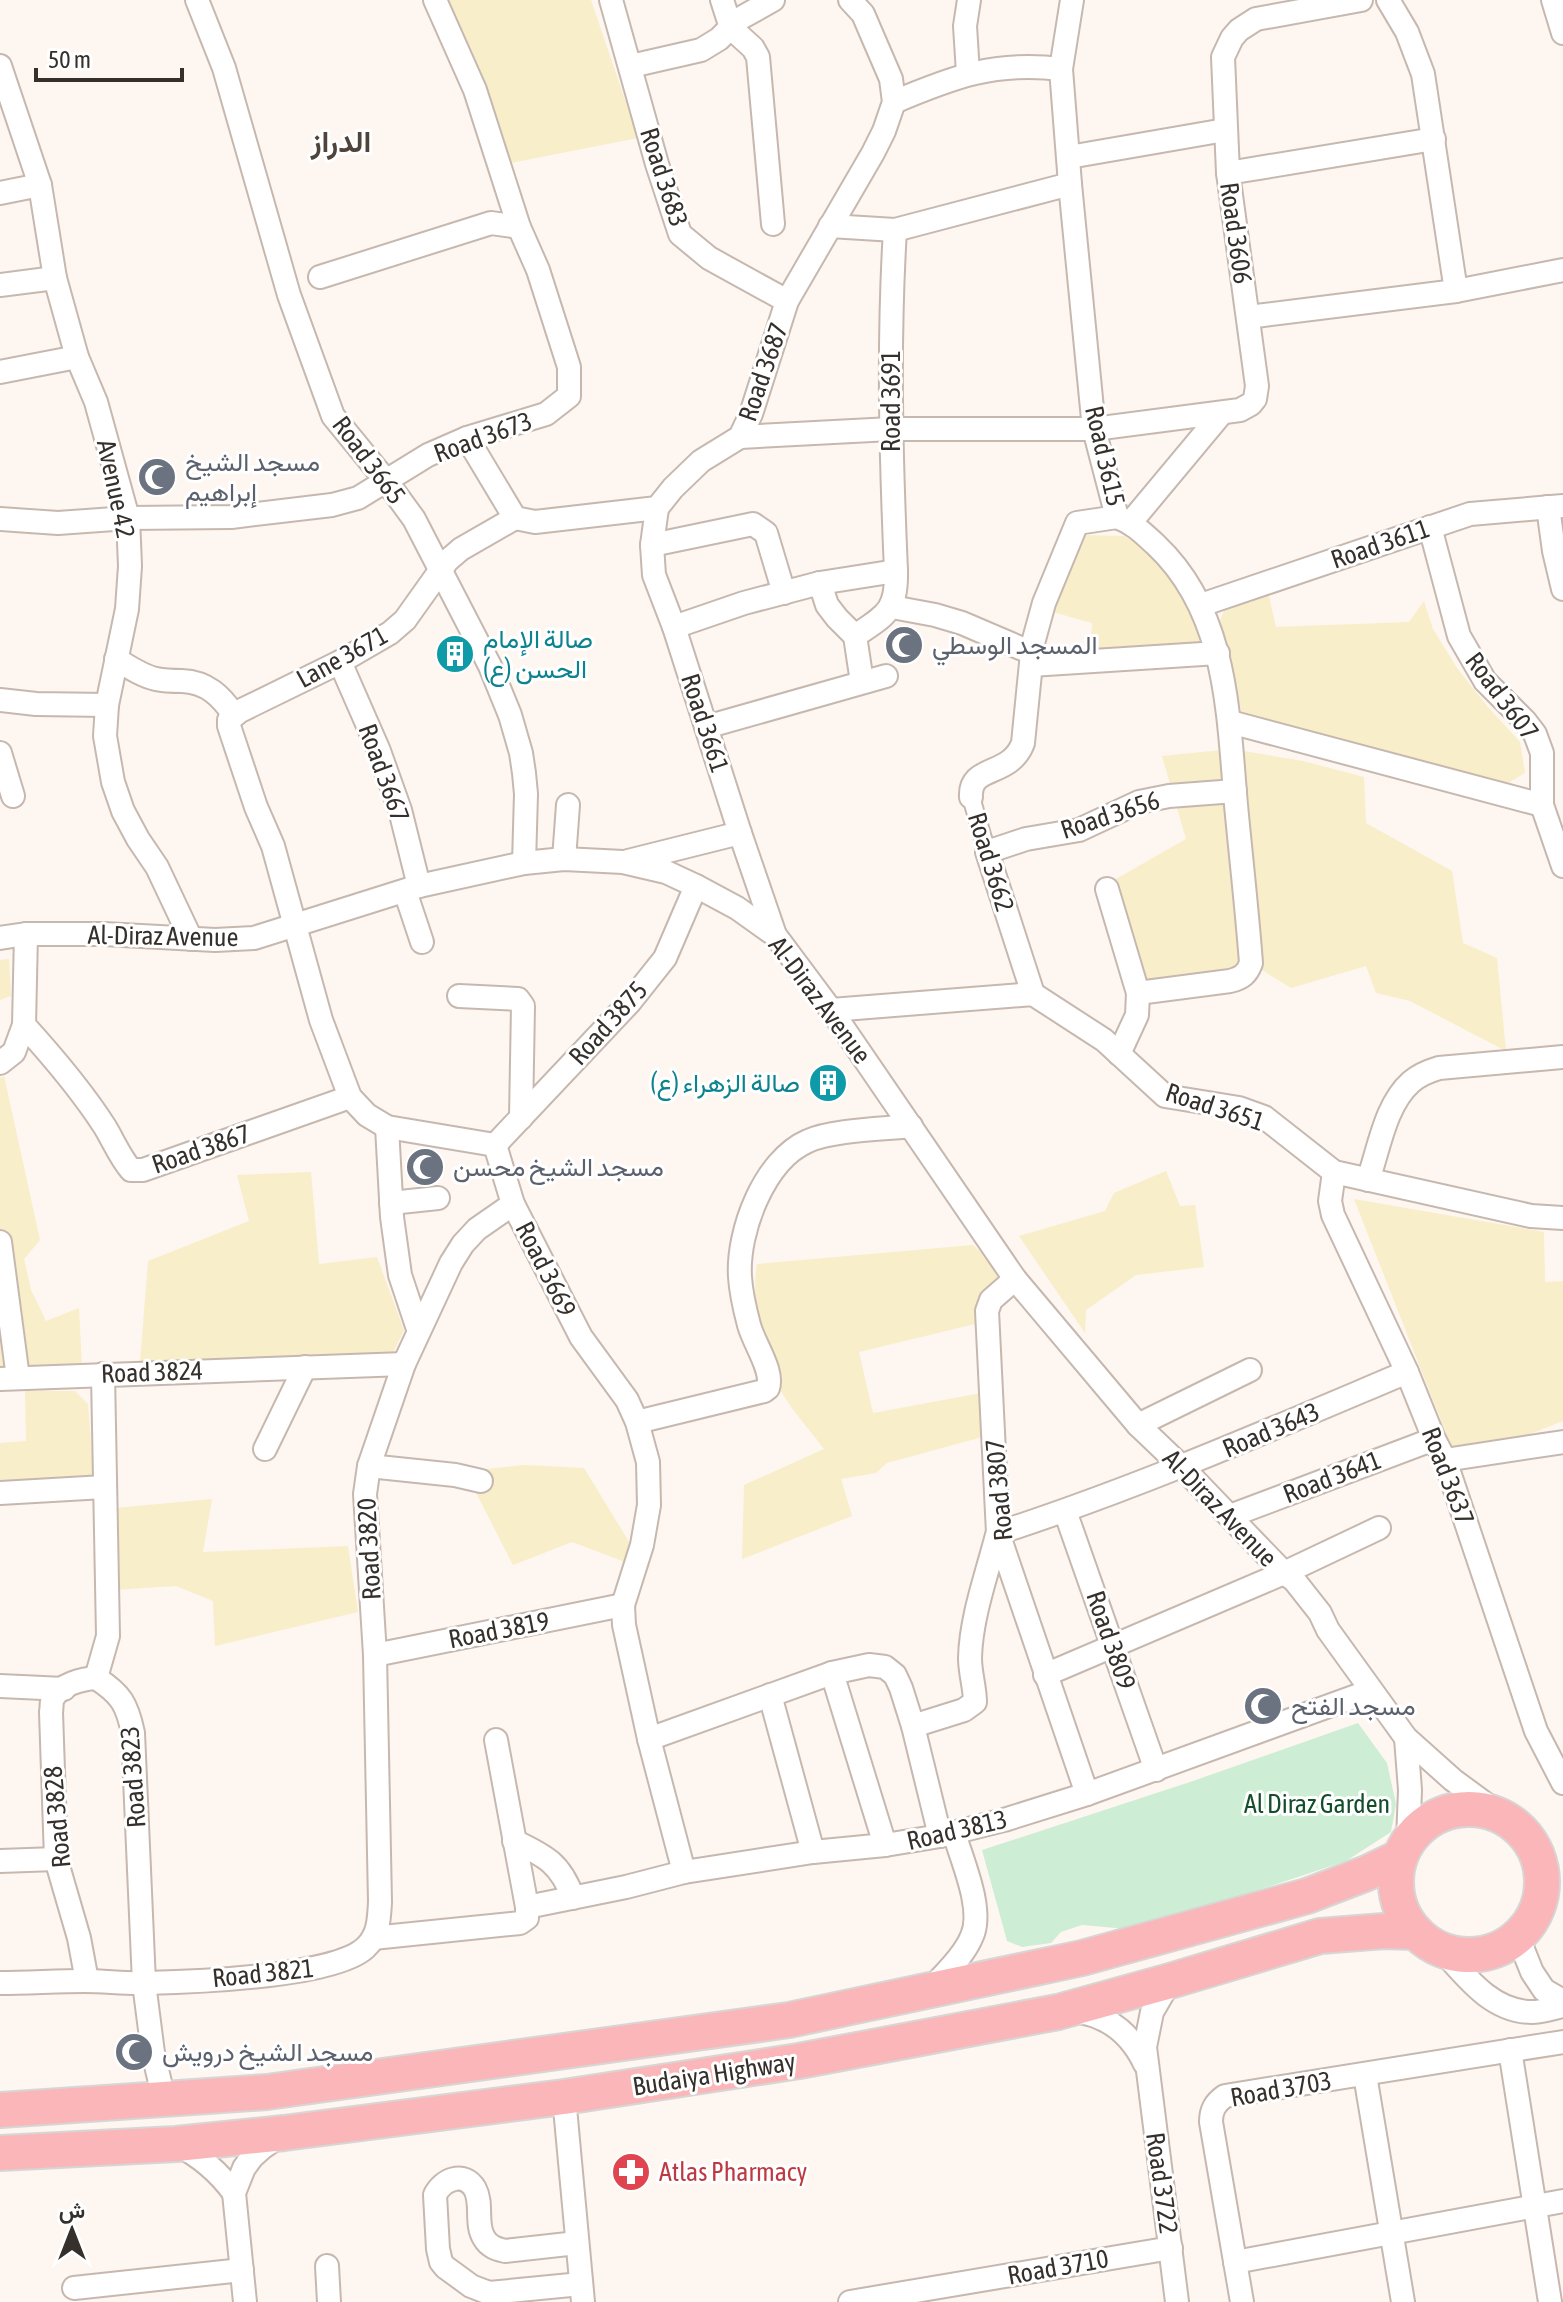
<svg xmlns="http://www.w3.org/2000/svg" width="1563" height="2302" viewBox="0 0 1563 2302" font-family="'Asap Condensed',Vazirmatn,sans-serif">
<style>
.green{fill:#cdeed5}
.sand{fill:#f8eec9}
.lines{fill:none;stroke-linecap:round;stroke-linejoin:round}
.pedestrian-casing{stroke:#c6b8af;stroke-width:20}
.minor-casing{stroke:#c6b8af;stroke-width:26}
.primary-casing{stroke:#d7d6d5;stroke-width:38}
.pedestrian{stroke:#fff;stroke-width:16}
.minor{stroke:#fff;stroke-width:22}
.primary{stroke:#fab6b9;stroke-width:34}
.labels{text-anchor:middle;stroke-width:6;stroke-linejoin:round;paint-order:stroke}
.street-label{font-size:26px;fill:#35302c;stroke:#fff}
.worship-label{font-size:26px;fill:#5b616d;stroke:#fff;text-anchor:start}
.culture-label{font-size:26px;fill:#0d838f;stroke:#fff;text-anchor:start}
.park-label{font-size:26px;fill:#134d2a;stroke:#fff}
.health-label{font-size:26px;fill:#be3a42;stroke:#fff;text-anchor:start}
.quarter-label{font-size:30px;font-weight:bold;fill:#4f443c;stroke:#fff}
</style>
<rect width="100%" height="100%" fill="#fef6f0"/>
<path class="green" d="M 1358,1723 L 1387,1763 L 1396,1804 L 1391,1832 L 1346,1861 L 1138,1930 L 1082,1925 L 1061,1932 L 1051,1943 L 1022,1947 L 1007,1941 L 982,1850 L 1193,1781 Z"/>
<g class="sand">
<path d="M 445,0 L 591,0 L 638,138 L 505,164 Z"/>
<path d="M 1081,535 L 1124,536 L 1151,552 L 1185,596 L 1202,648 L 1090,657 L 1092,623 L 1042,609 Z"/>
<path d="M 1269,596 L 1276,627 L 1409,622 L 1424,601 L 1433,629 L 1457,668 L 1487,706 L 1520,742 L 1525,773 L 1508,783 L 1256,724 L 1242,713 L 1217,628 L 1226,606 Z"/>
<path d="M 1232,749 L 1303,761 L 1364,777 L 1366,823 L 1452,871 L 1463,943 L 1497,958 L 1506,1051 L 1410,1001 L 1376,993 L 1366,966 L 1291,988 L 1251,963 L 1145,985 L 1109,883 L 1186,839 L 1162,756 Z"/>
<path d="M 9,959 L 11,996 L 0,1000 L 0,960 Z"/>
<path d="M 4,1076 L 40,1240 L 24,1259 L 31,1290 L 46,1321 L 79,1308 L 82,1366 L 0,1371 L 0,1078 Z"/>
<path d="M 1166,1171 L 1180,1206 L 1195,1205 L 1204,1267 L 1136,1275 L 1086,1310 L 1085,1333 L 1019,1236 L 1105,1211 L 1114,1193 Z"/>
<path d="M 311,1172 L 319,1264 L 377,1257 L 404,1330 L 392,1355 L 140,1363 L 148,1261 L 249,1221 L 237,1175 Z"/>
<path d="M 1354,1199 L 1544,1232 L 1545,1282 L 1563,1281 L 1563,1421 L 1517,1439 L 1453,1451 Z"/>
<path d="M 973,1245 L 988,1259 L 998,1275 L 975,1324 L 859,1352 L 873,1413 L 987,1392 L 986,1436 L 887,1463 L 876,1473 L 841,1479 L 852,1516 L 742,1559 L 744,1485 L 824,1449 C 811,1431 793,1412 782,1393 C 764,1360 750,1301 757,1264 Z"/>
<path d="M 25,1391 L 75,1391 L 88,1404 L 94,1481 L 0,1483 L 0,1443 L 26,1441 Z"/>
<path d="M 524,1465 L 584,1468 L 631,1545 L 625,1562 L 572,1542 L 513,1565 L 468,1477 L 468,1471 Z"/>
<path d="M 212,1499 L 203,1552 L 348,1546 L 358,1612 L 215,1646 L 213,1601 L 176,1586 L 113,1590 L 115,1508 Z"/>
</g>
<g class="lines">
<defs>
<path id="pedestrian" d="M 971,797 L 987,852"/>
<g id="minor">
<path d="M 197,0 L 224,68 L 289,295 L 333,416 L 387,482 L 414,519 L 490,666 L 510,715 L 521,753 L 524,773 L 526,794 L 524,863"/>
<path d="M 611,0 L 657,164 L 680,234 L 709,258 L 787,301"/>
<path d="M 722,0 L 731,28"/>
<path d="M 1072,0 L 1061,69 L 1070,184 L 1094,429 L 1117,517 C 1133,523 1143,533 1156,545 C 1228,613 1228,714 1236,805 C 1241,858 1247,910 1251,963 C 1247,974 1242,978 1230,981 L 1138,993"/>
<path d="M 1388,0 L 1407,32 L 1423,74 L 1456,291"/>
<path d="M 1553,0 L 1563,33"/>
<path d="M 731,28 L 753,48 L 758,57 L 773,224"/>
<path d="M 0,66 L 40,185 L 55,278 L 77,357 L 96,402 L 128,518 L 130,566 L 127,609 L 107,705 L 105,736 L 113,782 L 123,811 L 138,839 L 157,867 L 191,939"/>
<path d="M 631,66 L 701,50 L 719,39 L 739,19 L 773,0"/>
<path d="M 968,73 L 965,26 L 969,0"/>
<path d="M 894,102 C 953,77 995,61 1061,69"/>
<path d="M 1069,157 L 1225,130"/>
<path d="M 1228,173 L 1434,139"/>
<path d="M 0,193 L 40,185"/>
<path d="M 830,226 L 895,230 L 1070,184"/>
<path d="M 895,230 C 888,344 891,457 896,571"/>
<path d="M 320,277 L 491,223 L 519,227"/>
<path d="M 0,285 L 55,278"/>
<path d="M 1248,317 L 1456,291 L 1563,270"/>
<path d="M 0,372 L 77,357"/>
<path d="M 740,437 L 891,429 L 1094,429 L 1240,410 L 1251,404 L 1255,399 L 1257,386 L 1228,173 L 1223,57 L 1232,38 L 1239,30 L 1256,19 L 1361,0"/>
<path d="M 467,438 L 515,518 L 535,522 L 657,508 L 673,488 L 701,461 L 740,437 L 751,414 L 787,301 L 873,153 L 884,131 L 894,102 L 891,79 L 863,14 L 850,0"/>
<path d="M 1548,507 L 1554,551 L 1563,589"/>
<path d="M 657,508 L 652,545 L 654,575 L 674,627 L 740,833 L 775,935"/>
<path d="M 0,519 L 58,523 L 128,518 L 231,517 L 332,505 L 358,498 L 428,455 L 467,438 L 546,414 L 569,396 L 569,367 L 538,270 L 519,227 L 475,90 L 435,0"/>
<path d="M 1131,522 L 1221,414"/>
<path d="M 1430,527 L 1459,636 L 1485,681 L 1525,721 L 1535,734 L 1542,753 L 1542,805 L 1563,866"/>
<path d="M 652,545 L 753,524 L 766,533 L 784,593"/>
<path d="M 820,583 L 827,605 L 837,618 L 855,636 L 862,682"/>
<path d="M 1201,605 L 1470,514 L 1563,506"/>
<path d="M 892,607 L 935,615 L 962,623 L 1032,653"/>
<path d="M 674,627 L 744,603 L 820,583 L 896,571 C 897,611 886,615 855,636"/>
<path d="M 116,659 C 129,667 142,676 156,679 C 165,681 173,681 182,681 C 207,682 221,696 234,715"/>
<path d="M 340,662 L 379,751 L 400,810 L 419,886"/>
<path d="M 1031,665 L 1218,653"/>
<path d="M 0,700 L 36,704 L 107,705"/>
<path d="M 1230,722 L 1542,805"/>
<path d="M 706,727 L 886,676"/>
<path d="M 0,753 L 13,796"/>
<path d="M 971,797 C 969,764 1010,778 1023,743 L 1033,643 L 1044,603 L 1077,523 L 1117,517"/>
<path d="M 564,859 L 568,805"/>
<path d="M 628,861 L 740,833"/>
<path d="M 1107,889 L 1138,993 L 1137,1015 L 1119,1054"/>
<path d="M 405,891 L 422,942"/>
<path d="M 0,938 L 26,934 L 104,934 L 215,940 L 254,938 L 419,886 L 524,863 L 564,859 L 623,862 L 666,872 L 696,886 L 737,908 L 775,935 L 831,1010 L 1015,1279 L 1138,1425 L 1182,1467 L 1284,1573 L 1294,1580 L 1320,1613 L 1328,1630 L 1406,1738 L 1453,1780 L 1502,1816"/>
<path d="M 1033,994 L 987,852 L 1026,839 L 1079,830 L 1139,802 L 1169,796 L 1235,791"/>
<path d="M 459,996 L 518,999 L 523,1006 L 521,1118"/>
<path d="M 831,1010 L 1033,994 L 1104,1040 L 1165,1096 L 1239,1108 L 1264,1117 L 1334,1172 L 1531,1216 L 1563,1218"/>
<path d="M 24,1025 C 53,1057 82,1091 105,1127 C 114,1142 120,1157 131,1170 L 143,1170 L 350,1097"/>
<path d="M 0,1063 L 14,1052 L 24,1025 L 26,934"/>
<path d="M 387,1127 L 392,1217 L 400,1275 L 418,1329"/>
<path d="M 495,1145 L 387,1127 L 367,1115 L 350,1097 L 321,1020 L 273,846 L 256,807 L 229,726 L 229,720 L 240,711 L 340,662 L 390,633 L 405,620 L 447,561 L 461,549 L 515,518"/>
<path d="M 495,1145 L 513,1204 L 581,1337 L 627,1400 L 637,1422 L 648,1462 L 649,1505 L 642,1545 L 623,1605 L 624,1625 L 649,1739 L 684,1872"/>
<path d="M 495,1145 L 630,1002 L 665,958 L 696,886"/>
<path d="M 1334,1172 L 1330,1201 L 1333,1215 L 1407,1372 L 1434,1439 L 1445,1460 L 1536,1731 L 1563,1783"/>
<path d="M 1368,1180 C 1379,1149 1385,1105 1411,1082 C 1419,1075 1429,1071 1439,1068 L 1563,1057"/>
<path d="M 391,1203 L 438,1198"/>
<path d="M 0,1242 L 18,1378"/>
<path d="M 1015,1279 L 991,1300 L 987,1311 L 998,1533 L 1087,1794"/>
<path d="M 0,1379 L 404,1364"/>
<path d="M 637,1422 L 764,1391 L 768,1388 C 774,1371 754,1344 749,1325 C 745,1310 741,1293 740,1277 C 737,1232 764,1160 808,1141 C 832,1130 884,1129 911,1126"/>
<path d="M 1138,1425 L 1250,1370"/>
<path d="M 265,1449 L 305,1367"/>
<path d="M 1445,1460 L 1563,1442"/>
<path d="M 369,1466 L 455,1475 L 481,1481"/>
<path d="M 0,1493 L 104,1487"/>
<path d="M 1065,1511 L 1156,1770"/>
<path d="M 1230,1516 L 1434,1439"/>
<path d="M 998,1533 C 1137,1488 1272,1429 1407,1372"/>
<path d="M 375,1655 L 623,1605"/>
<path d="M 832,1673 L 885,1845"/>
<path d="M 1045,1675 L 1284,1573 L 1379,1528"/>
<path d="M 96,1678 C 121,1694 127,1704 133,1733 L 144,1983 L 153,2053 L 164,2099"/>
<path d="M 96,1678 L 108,1636 L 103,1374"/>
<path d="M 0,1686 L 64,1689"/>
<path d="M 770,1695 L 813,1852"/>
<path d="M 913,1726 L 964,1710 L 975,1702 C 975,1688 970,1673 970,1658 C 971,1617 987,1574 997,1535"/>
<path d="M 1406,1738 L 1410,1790 L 1408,1841"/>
<path d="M 649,1739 L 832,1673 L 869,1665 L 885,1667 L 895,1675 L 901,1688 L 913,1726 L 940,1836"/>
<path d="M 514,1841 C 546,1856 561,1864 573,1898"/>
<path d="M 0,1861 L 56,1859"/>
<path d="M 527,1907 L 626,1887 L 684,1872 L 813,1852 L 885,1845 L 940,1836 L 1004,1820 L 1087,1794 L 1370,1691"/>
<path d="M 1518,1937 L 1532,1972 L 1544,1990 L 1563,2001"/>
<path d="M 373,1938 L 520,1923 L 527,1918 L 527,1907 L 496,1740"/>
<path d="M 1442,1950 C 1466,1977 1492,2012 1532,2012 C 1542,2012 1553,2008 1563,2006"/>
<path d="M 87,1981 L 79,1938 L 56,1859 L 51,1712 C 52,1707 51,1702 53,1698 C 61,1684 82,1679 96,1678"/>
<path d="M 1170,1981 L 1152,2012 L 1145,2047 L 1177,2302"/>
<path d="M 0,1983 C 28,1983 57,1981 85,1981 C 106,1981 126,1984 146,1983 C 191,1982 337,1977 366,1947 C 379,1935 379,1918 380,1902 L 375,1655 L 365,1494 L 369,1466 L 404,1364 L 451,1263 L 463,1244 L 477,1229 L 513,1204"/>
<path d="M 930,1990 C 944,1974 964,1956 972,1936 C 984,1909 962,1861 954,1833"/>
<path d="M 1074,2011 C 1108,2015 1131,2034 1145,2064"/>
<path d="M 1510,2050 L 1550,2302"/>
<path d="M 1365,2075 L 1403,2302"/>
<path d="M 564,2097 L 583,2302"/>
<path d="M 176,2144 C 200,2156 218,2171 234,2193"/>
<path d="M 577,2243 L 505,2251 C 497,2249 489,2247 484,2238 C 475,2224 483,2204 475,2189 C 464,2170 442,2180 435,2195 L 438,2249 L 441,2262 L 445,2267 L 471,2286 L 489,2293 L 581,2284"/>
<path d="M 1235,2262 L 1563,2201"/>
<path d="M 327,2266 L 329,2302"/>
<path d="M 74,2288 L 242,2270"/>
<path d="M 245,2302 L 234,2193 L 244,2168 L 252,2157 L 262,2148 L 281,2135"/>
<path d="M 850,2302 L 1171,2248"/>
<path d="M 1242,2302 L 1211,2122 C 1211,2110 1215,2103 1225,2096 L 1563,2042"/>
</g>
<g id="primary">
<circle cx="1469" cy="1882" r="73"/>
<path d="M 0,2110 L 267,2092 L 789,2020 L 1082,1958 L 1307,1896 L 1367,1873 L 1400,1857"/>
<path d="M 0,2153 L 176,2144 L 284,2133 L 564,2097 L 799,2061 L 1058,2012 L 1170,1981 L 1320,1936 L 1384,1931 L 1416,1932"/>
</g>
</defs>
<use href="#pedestrian" class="pedestrian-casing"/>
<use href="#minor" class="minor-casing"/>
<use href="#primary" class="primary-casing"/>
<use href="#pedestrian" class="pedestrian"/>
<use href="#minor" class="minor"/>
<use href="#primary" class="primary"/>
</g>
<defs>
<symbol id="mosque-disc" viewBox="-11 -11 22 22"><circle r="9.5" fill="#6b7280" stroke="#fff"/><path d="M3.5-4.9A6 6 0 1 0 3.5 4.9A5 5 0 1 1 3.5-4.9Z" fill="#fff"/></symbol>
<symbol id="building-disc" viewBox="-11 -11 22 22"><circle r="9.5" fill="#0f9aa8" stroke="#fff"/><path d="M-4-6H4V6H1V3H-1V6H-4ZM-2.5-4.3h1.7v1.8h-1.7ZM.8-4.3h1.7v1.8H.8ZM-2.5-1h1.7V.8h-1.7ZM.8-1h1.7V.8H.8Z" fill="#fff"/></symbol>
<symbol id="pharmacy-disc" viewBox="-11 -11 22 22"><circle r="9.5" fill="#e0444e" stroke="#fff"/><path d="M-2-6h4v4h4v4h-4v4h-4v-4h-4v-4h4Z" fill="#fff"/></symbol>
</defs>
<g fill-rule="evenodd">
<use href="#mosque-disc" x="135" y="455" width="44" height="44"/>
<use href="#mosque-disc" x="882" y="623" width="44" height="44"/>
<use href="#building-disc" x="433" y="632" width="44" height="44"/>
<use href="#building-disc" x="806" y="1061" width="44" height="44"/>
<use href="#mosque-disc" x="403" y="1145" width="44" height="44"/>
<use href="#mosque-disc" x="1241" y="1684" width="44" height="44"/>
<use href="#mosque-disc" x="112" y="2030" width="44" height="44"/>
<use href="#pharmacy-disc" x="609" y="2150" width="44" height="44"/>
</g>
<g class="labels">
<g class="street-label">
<text transform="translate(664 177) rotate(72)" y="9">Road 3683</text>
<text transform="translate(1236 233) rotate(82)" y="9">Road 3606</text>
<text transform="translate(763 372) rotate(-71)" y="9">Road 3687</text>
<text transform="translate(891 401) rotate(-90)" y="9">Road 3691</text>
<text transform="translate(483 437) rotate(-20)" y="9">Road 3673</text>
<text transform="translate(1105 456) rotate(77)" y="9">Road 3615</text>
<text transform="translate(369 460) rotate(53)" y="9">Road 3665</text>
<text transform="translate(116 489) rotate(78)" y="9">Avenue 42</text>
<text transform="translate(1380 544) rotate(-19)" y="9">Road 3611</text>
<text transform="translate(342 657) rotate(-29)" y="9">Lane 3671</text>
<text transform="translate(1502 696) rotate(53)" y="9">Road 3607</text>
<text transform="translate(705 723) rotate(72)" y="9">Road 3661</text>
<text transform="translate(384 773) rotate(70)" y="9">Road 3667</text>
<text transform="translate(1110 815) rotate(-18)" y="9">Road 3656</text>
<text transform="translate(991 862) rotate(73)" y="9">Road 3662</text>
<text transform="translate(163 936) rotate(1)" y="9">Al-Diraz Avenue</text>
<text transform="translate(820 1000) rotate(53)" y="9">Al-Diraz Avenue</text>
<text transform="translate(608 1023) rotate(-48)" y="9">Road 3875</text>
<text transform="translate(1215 1107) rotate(18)" y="9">Road 3651</text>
<text transform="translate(201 1149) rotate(-19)" y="9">Road 3867</text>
<text transform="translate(546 1269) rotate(63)" y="9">Road 3669</text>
<text transform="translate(152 1372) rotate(-2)" y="9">Road 3824</text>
<text transform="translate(1271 1430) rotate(-23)" y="9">Road 3643</text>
<text transform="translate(1448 1476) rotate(69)" y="9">Road 3637</text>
<text transform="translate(1332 1477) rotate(-21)" y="9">Road 3641</text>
<text transform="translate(999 1490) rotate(-95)" y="9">Road 3807</text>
<text transform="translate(1220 1508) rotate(46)" y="9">Al-Diraz Avenue</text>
<text transform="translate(369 1549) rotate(-93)" y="9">Road 3820</text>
<text transform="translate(499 1630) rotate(-11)" y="9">Road 3819</text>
<text transform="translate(1111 1640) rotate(71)" y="9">Road 3809</text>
<text transform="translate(133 1777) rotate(-94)" y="9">Road 3823</text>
<text transform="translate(57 1817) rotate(-95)" y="9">Road 3828</text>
<text transform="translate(957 1830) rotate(-13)" y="9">Road 3813</text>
<text transform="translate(263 1973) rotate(-6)" y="9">Road 3821</text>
<text transform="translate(714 2074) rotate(-9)" y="9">Budaiya Highway</text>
<text transform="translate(1281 2089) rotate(-10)" y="9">Road 3703</text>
<text transform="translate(1162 2183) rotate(82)" y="9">Road 3722</text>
<text transform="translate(1058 2267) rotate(-10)" y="9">Road 3710</text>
</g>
<g class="worship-label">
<text x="185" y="471">مسجد الشيخ<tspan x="185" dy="30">إبراهيم</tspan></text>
<text x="932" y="654">المسجد الوسطي</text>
<text x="453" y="1176">مسجد الشيخ محسن</text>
<text x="1291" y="1715">مسجد الفتح</text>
<text x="162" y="2061">مسجد الشيخ درويش</text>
</g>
<g class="culture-label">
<text x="483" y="648">صالة الإمام<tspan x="483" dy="30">الحسن (ع)</tspan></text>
<text x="800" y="1092" text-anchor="end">(ع) صالة الزهراء</text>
</g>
<g class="park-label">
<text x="1317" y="1813">Al Diraz Garden</text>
</g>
<g class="health-label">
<text x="659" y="2181">Atlas Pharmacy</text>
</g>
<g class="quarter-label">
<text x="341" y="152">الدراز</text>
</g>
</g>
<g transform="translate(72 2230)" stroke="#ffffff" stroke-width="6" paint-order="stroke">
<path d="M0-6L14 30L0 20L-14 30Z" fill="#35302c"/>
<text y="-12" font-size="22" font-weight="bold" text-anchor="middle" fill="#35302c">ش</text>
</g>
<path d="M36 68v12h146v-12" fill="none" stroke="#35302c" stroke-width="4"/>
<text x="48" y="68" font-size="24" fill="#35302c" stroke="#ffffff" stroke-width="6" paint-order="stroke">50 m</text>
</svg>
